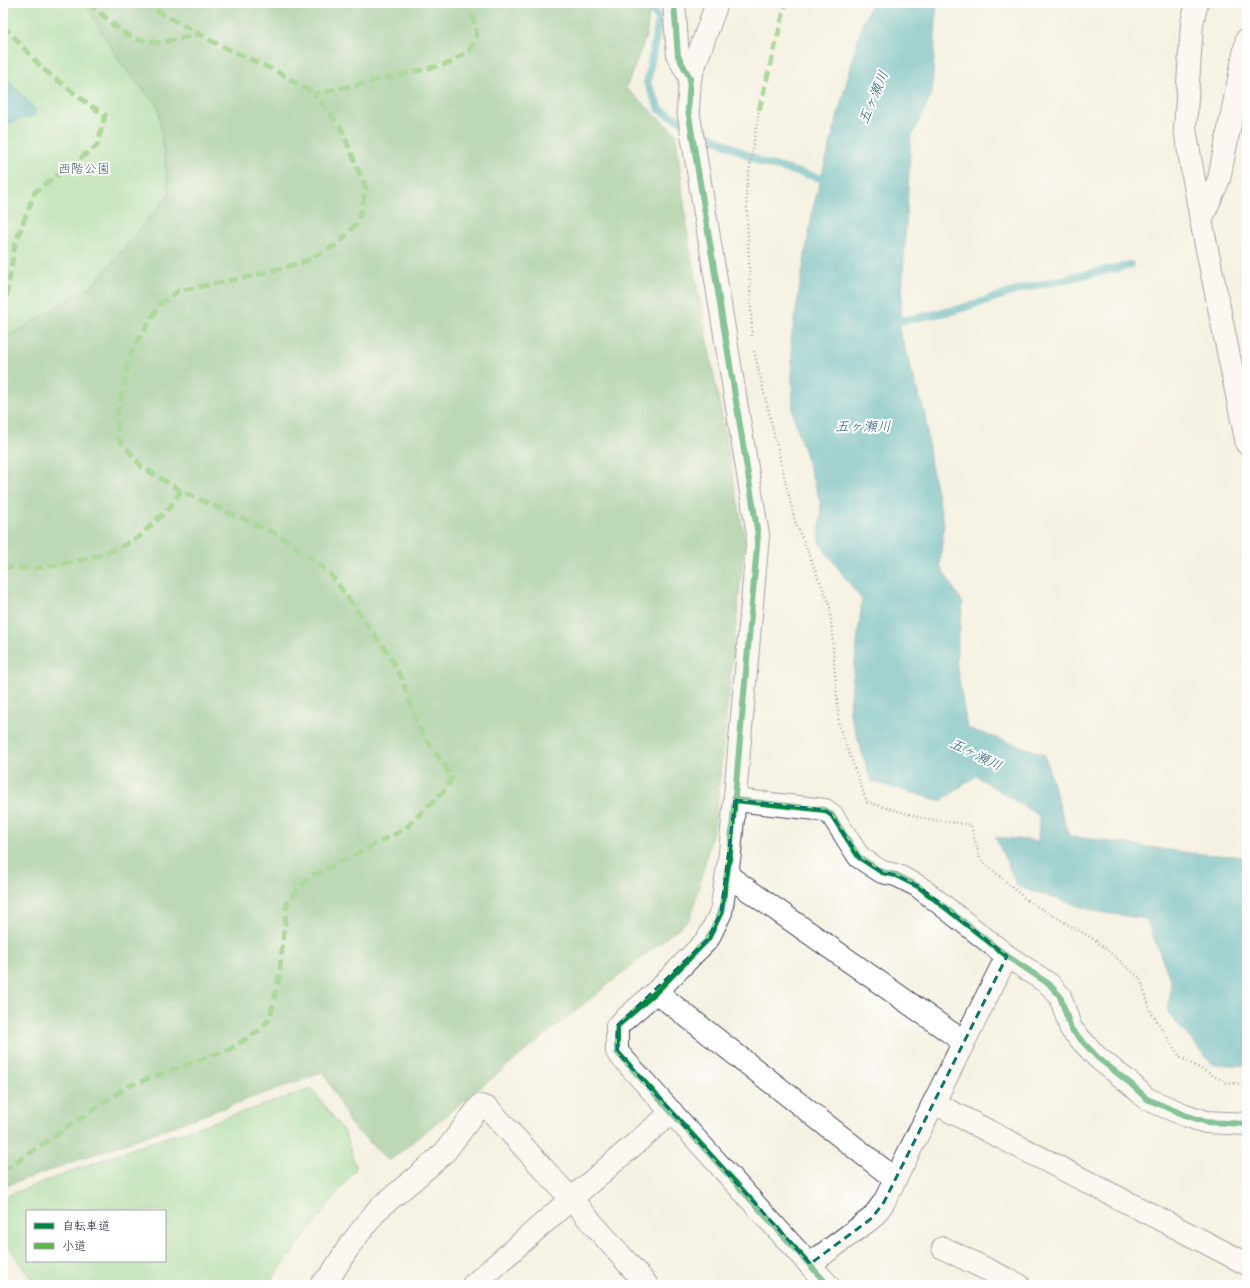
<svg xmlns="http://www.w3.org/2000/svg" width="1250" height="1288" viewBox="0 0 1250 1288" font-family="'Architects Daughter','Klee One',sans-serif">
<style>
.green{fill:#90d792;stroke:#597c66;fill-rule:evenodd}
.forest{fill:#74b87c;stroke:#4b6d5c}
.water{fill:#3babb8;stroke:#2e667a}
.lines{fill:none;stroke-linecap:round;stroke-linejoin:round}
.stream{stroke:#3babb8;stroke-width:8}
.minor-casing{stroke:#424154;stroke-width:24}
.tertiary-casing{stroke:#424154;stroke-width:24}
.path{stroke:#424154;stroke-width:2.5;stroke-dasharray:1 3;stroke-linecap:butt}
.minor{stroke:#fff;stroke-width:22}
.tertiary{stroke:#fff;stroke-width:22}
.quiet{stroke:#58b947;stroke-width:5;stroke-dasharray:10 5;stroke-linecap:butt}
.cycleway-casing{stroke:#fff;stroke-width:8}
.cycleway{stroke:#00873e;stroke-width:6}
.marked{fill:none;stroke:#0f766e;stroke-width:3;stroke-dasharray:8 5;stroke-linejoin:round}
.labels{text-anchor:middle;stroke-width:4;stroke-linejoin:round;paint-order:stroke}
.park-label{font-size:13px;fill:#486159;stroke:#fff}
.water-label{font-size:14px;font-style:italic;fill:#2d6073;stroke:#fff}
</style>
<rect width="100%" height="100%" fill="#fff"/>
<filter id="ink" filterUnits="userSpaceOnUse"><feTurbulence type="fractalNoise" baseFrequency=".025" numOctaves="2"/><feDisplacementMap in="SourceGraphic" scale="8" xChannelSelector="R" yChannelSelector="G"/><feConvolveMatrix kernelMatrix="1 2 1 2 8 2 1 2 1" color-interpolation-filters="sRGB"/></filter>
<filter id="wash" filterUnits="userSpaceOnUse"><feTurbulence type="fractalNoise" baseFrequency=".012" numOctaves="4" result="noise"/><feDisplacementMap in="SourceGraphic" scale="16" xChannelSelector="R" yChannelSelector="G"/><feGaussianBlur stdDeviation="0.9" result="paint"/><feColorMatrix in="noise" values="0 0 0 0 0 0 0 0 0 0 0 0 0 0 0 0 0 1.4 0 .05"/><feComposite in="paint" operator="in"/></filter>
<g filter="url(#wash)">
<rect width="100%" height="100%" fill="#f5f2e3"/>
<g class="green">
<path d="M 3,3 L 85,3 L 122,65 L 158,107 L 169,194 L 93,285 L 3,340 Z"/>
<path d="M 312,1089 L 345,1133 L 356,1168 L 268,1285 L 35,1285 L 3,1238 L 3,1197 L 128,1150 ZM 27,1211 L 165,1211 L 165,1261 L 27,1261 Z"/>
</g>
<path class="forest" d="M 85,3 L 651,3 L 646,37 L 626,88 L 676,134 L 689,243 L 745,540 L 715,823 L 691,918 L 389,1161 L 350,1124 L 324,1072 L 3,1187 L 3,340 L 93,285 L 169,194 L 158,107 L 122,65 Z"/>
<g class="water">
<path d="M 872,3 L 937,3 L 932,94 L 911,138 L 900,333 L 925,413 L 931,465 L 944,523 L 940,566 L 963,603 L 956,660 L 967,728 L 1044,754 L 1069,836 L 1191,853 L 1247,857 L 1247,1066 L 1212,1064 L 1168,1013 L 1171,981 L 1146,919 L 1098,912 L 1018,887 L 995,837 L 1038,841 L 1039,816 L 976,776 L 941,801 L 871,781 L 849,711 L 862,600 L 819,543 L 821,505 L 793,415 L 791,339 L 813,208 L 862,24 Z"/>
<path d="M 3,75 L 35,109 L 35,115 L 3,125 Z"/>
</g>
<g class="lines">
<g class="stream">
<path d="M 646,3 L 659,19 L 647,83 L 660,110 L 763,163 L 831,181"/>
<path d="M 890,319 L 900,321 L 956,310 L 1025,288 L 1130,265"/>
</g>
</g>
</g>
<g filter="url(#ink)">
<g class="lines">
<defs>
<g id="minor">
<path d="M 674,3 L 678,56 L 690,78 L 688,110 L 758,535 L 730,853 L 721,912 L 708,939 L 656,992 L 617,1026 L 617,1052 L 828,1285"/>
<path d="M 690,78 L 717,3"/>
<path d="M 1201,220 L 1219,179 L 1247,39"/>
<path d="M 735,800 L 825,810 L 832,815 L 859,857 L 882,872 L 896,875 L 918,886 L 1007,956 L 1049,984 L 1060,996 L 1071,1029 L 1098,1058 L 1131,1084 L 1147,1099 L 1185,1115 L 1206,1122 L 1247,1124"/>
<path d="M 727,875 L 964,1042"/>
<path d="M 656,992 L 895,1179"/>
<path d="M 934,1103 L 1247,1264"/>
<path d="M 943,1248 L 1019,1285"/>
<path d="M 810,1264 L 872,1218 L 884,1202 L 1007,956"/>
<path d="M 321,1285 L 331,1275 L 350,1245 L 378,1209 L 413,1180 L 444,1153 L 480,1106 L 489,1109 L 571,1199 L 647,1285"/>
<path d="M 473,1285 L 571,1199 L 672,1112"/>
</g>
<path id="tertiary" d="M 1197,3 L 1192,23 L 1185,129 L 1201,220 L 1247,444"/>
</defs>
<use href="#minor" class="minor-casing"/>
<use href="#tertiary" class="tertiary-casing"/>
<g class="path">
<path d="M 752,336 L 746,190 L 759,110"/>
<path d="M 754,351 L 795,521 L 830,606 L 839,726 L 867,802 L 922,818 L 971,825 L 980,859 L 1028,901 L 1095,940 L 1140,978 L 1151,1012 L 1181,1058 L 1227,1083 L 1247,1084"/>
</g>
<use href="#minor" class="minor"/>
<use href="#tertiary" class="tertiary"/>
<g class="quiet">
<path d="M 88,3 L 121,31 L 139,40 L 161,43 L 198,34"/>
<path d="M 143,3 L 219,45 L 276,71 L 315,94"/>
<path d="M 3,25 L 43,69 L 88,104 L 105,115 L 97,146 L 35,192 L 15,244 L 6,300 L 3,303"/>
<path d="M 759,110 L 786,3"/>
<path d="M 3,567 L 35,568 L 63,564 L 97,556 L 119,548 L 139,537 L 169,508 L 181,491"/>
<path d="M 3,1171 L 128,1086 L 228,1050 L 259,1031 L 270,1018 L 279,978 L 287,903 L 308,878 L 405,829 L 448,787 L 452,777 L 418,727 L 402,679 L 387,652 L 329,572 L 277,534 L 181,491 L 142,467 L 118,438 L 117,416 L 131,352 L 160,304 L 178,291 L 253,276 L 304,262 L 338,244 L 358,222 L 366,189 L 341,128 L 315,94 L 396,76 L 450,63 L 471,49 L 477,34 L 469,3"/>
</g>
<defs>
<g id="cycleway">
<path d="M 674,3 L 678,56 L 690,78 L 688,110 L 758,535 L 730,853 L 721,912 L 708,939 L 656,992 L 617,1026 L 617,1052 L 828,1285"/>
<path d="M 735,800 L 825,810 L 832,815 L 859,857 L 882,872 L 896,875 L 918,886 L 1007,956 L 1049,984 L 1060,996 L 1071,1029 L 1098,1058 L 1131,1084 L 1147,1099 L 1185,1115 L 1206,1122 L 1247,1124"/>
</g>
</defs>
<use href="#cycleway" class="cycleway-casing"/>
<use href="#cycleway" class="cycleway"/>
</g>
</g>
<path d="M0 0H1250V1288H0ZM 735,800 L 825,810 L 832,815 L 859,857 L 882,872 L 896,875 L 918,886 L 1007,956 L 884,1202 L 872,1218 L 810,1264 L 617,1052 L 617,1026 L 708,939 L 721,912 Z" fill="#f5f2e3" fill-opacity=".55" fill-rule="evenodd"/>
<path class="marked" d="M 735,800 L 825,810 L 832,815 L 859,857 L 882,872 L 896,875 L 918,886 L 1007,956 L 884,1202 L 872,1218 L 810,1264 L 617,1052 L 617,1026 L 708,939 L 721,912 Z"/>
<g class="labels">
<g class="park-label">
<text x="84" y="173">西階公園</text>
</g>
<g class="water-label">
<text transform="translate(873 97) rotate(-67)" y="5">五ヶ瀬川</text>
<text x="863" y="431">五ヶ瀬川</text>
<text transform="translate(976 754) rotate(26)" y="5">五ヶ瀬川</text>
</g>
</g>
<rect width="1250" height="1288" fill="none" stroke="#fff" stroke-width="16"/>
<rect x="26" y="1210" width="140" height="52" fill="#ffffff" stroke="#a7a7b1"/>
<rect x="34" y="1223" width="20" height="6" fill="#00873e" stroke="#a7a7b1"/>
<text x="62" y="1230" font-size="12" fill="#22223b">自転車道</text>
<rect x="34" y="1243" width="20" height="6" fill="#58b947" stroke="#a7a7b1"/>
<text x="62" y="1250" font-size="12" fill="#22223b">小道</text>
</svg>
